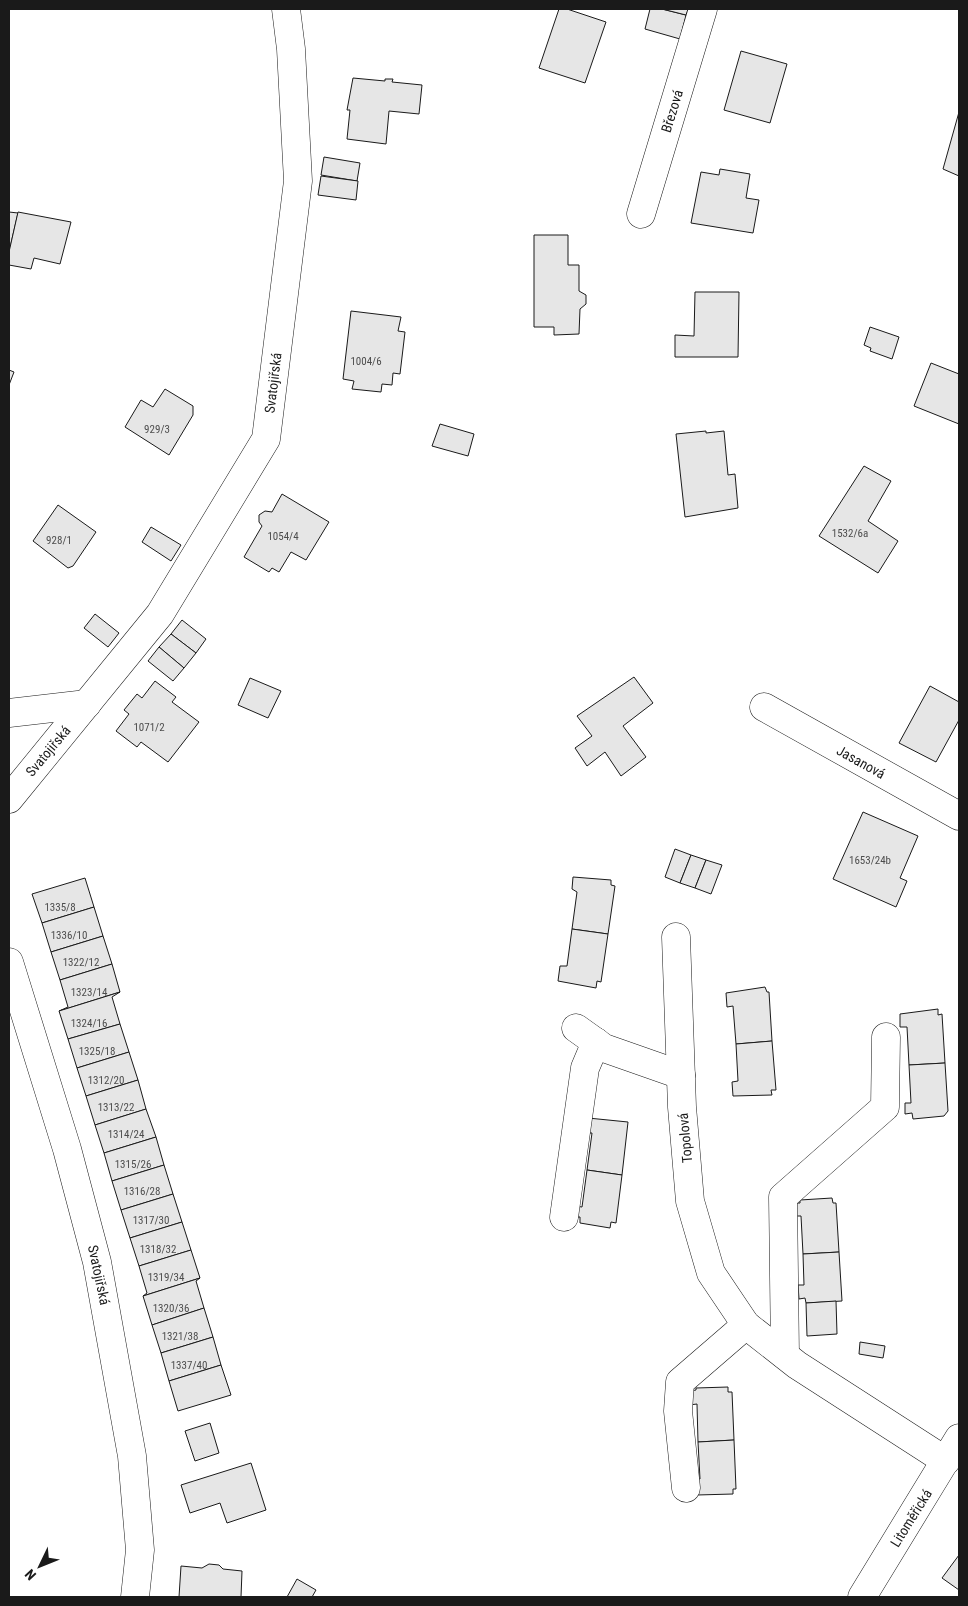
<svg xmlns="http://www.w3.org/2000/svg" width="968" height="1606" viewBox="0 0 968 1606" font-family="'Roboto Condensed',sans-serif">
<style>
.building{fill:#e6e6e6;stroke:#1a1a1a}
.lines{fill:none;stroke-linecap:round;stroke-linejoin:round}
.minor-casing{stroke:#1a1a1a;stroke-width:29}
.secondary-casing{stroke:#1a1a1a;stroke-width:29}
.minor{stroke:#fff;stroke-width:28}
.secondary{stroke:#fff;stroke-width:28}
.labels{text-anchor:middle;stroke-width:4;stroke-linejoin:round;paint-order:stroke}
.number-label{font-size:11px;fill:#4d4d4d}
.street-label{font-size:14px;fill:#1a1a1a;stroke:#fff}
</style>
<rect width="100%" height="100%" fill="#fff"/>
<g class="building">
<path d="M 559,9 L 567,9 L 606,22 L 585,83 L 539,68 Z"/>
<path d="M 650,9 L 662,9 L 686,15 L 680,39 L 645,29 Z"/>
<path d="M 662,9 L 688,9 L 686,15 Z"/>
<path d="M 741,51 L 787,64 L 770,123 L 724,110 Z"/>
<path d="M 353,78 L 385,81 L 385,79 L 393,79 L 392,82 L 422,85 L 419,114 L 389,111 L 386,144 L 347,139 L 350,110 L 347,110 Z"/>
<path d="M 959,112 L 959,176 L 943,169 Z"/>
<path d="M 324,157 L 360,163 L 357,181 L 321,175 Z"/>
<path d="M 720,169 L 750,174 L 746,198 L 759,200 L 753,233 L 691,223 L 701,172 L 719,175 Z"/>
<path d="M 321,176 L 358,181 L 356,200 L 318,195 Z"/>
<path d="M 9,212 L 18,213 L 9,252 Z"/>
<path d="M 18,212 L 71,222 L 60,264 L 34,258 L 31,269 L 9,265 L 9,252 Z"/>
<path d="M 534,235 L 568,235 L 568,265 L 579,265 L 579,291 L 586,295 L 586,304 L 580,309 L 579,334 L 554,335 L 554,327 L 534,327 Z"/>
<path d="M 695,292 L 739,292 L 738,357 L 675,357 L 675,335 L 694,336 Z"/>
<path d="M 351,311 L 401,317 L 398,331 L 405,332 L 400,374 L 393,373 L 392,385 L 382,384 L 381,392 L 352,389 L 354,381 L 343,379 Z"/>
<path d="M 870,327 L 899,337 L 892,359 L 870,351 L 871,348 L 864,345 Z"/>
<path d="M 931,363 L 959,374 L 959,424 L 914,406 Z"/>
<path d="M 9,370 L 14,372 L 9,385 Z"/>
<path d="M 165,389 L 193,406 L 193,415 L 169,455 L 125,427 L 141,400 L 153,407 Z"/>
<path d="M 440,424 L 474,434 L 468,456 L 432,446 Z"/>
<path d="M 706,431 L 706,433 L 724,431 L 728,475 L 735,474 L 738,508 L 685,517 L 676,434 Z"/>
<path d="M 864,466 L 891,481 L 868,521 L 898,541 L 878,573 L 819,536 Z"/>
<path d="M 282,494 L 329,522 L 306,560 L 291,552 L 279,572 L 272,568 L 269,572 L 244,557 L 262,526 L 259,522 L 259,515 L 265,511 L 272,512 Z"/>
<path d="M 58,505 L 96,532 L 73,566 L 68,568 L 33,541 Z"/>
<path d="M 151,527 L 181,545 L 171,561 L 142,542 Z"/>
<path d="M 95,614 L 119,633 L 108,647 L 84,628 Z"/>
<path d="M 182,620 L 206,639 L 196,653 L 171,634 Z"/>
<path d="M 171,634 L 196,653 L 184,668 L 159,647 Z"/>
<path d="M 159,647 L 184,668 L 173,681 L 148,661 Z"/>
<path d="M 634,677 L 653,703 L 623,726 L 646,757 L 621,776 L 605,752 L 587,766 L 575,748 L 592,736 L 577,716 Z"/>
<path d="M 250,678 L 281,691 L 268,718 L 238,705 Z"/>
<path d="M 155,681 L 176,697 L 172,702 L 199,722 L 168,762 L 141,742 L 137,747 L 116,731 L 129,714 L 124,710 L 137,694 L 142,698 Z"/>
<path d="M 930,686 L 959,702 L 959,720 L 936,762 L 899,743 Z"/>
<path d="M 863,812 L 918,836 L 900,878 L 907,881 L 896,907 L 833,879 Z"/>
<path d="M 675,849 L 691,855 L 680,883 L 665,877 Z"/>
<path d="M 691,855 L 706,860 L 695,888 L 680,883 Z"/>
<path d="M 706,860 L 722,865 L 711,894 L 695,888 Z"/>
<path d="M 573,877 L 611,880 L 611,885 L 615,886 L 608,934 L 572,929 L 577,892 L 572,889 Z"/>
<path d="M 85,878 L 94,907 L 42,923 L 32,894 Z"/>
<path d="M 94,907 L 103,936 L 51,952 L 42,923 Z"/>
<path d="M 572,929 L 608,934 L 601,982 L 597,981 L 596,988 L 558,981 L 560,966 L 567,966 Z"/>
<path d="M 103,936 L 112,964 L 60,980 L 51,952 Z"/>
<path d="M 112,964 L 120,992 L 59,1011 L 68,1007 L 60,980 Z"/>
<path d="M 765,987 L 767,992 L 769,992 L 772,1041 L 736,1044 L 733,1006 L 727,1007 L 726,993 Z"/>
<path d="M 120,992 L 112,997 L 120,1024 L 68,1039 L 59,1011 Z"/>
<path d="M 938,1009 L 938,1015 L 942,1014 L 945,1063 L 909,1065 L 907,1027 L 900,1027 L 900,1014 Z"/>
<path d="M 120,1024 L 129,1052 L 77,1068 L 68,1039 Z"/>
<path d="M 772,1041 L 776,1090 L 771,1090 L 772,1095 L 733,1096 L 732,1082 L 738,1081 L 736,1044 Z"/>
<path d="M 129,1052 L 138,1080 L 86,1096 L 77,1068 Z"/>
<path d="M 945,1063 L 948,1111 L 944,1116 L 913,1119 L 912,1113 L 905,1114 L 905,1103 L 911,1103 L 909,1065 Z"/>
<path d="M 138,1080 L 146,1109 L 95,1125 L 86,1096 Z"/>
<path d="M 146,1109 L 156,1137 L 104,1153 L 95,1125 Z"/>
<path d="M 588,1118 L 628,1122 L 622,1175 L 587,1170 L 592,1133 L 586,1133 Z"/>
<path d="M 156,1137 L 164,1165 L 112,1181 L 104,1153 Z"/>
<path d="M 164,1165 L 173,1194 L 121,1210 L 112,1181 Z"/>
<path d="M 587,1170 L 622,1175 L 616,1223 L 611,1222 L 610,1228 L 580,1223 L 580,1217 L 574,1217 L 575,1206 L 582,1207 Z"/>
<path d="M 173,1194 L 182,1222 L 130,1238 L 121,1210 Z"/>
<path d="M 832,1198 L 833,1203 L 836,1203 L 839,1252 L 803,1254 L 801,1216 L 794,1216 L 793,1203 L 800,1203 L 800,1200 Z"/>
<path d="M 182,1222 L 191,1250 L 139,1266 L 130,1238 Z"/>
<path d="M 191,1250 L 200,1278 L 143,1296 L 147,1293 L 139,1266 Z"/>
<path d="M 839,1252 L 842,1301 L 806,1303 L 805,1298 L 799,1299 L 798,1285 L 804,1285 L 803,1254 Z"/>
<path d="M 200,1278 L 196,1281 L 204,1308 L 152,1325 L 143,1296 Z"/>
<path d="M 836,1301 L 837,1334 L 807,1336 L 806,1303 Z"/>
<path d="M 204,1308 L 213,1337 L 161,1353 L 152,1325 Z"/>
<path d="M 213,1337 L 221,1365 L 169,1381 L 161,1353 Z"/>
<path d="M 860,1342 L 885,1346 L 883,1358 L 859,1354 Z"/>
<path d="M 221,1365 L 231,1395 L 178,1411 L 169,1381 Z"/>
<path d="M 728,1387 L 728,1392 L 732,1392 L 734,1440 L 698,1442 L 697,1404 L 689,1405 L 689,1391 L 696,1390 L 696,1388 Z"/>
<path d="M 210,1423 L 219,1453 L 195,1461 L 185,1431 Z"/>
<path d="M 734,1440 L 736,1489 L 733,1489 L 733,1494 L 697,1495 L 693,1479 L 700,1479 L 698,1442 Z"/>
<path d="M 251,1463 L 266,1510 L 227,1523 L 220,1503 L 190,1513 L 181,1485 Z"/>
<path d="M 959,1555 L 959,1590 L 942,1578 Z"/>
<path d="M 209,1564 L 219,1565 L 223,1569 L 242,1571 L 241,1597 L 179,1597 L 181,1566 L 202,1568 Z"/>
<path d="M 297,1579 L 316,1590 L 312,1597 L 287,1597 Z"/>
</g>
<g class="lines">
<defs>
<g id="minor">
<path d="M 641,214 L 703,9"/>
<path d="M 764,707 L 959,816"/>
<path d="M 9,713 L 87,704"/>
<path d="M 9,799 L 160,614 L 266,439 L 298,181 L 291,49 L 286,9"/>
<path d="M 676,937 L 682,1107 L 690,1201 L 711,1273 L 746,1325 L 797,1365 L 946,1461"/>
<path d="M 9,962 L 67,1149 L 97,1262 L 132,1456 L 140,1550 L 135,1597"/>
<path d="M 576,1028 L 604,1048 L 681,1075"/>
<path d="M 564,1217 L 585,1068 L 596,1042"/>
<path d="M 785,1355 L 783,1197 L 885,1107 L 886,1037"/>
<path d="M 686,1488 L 678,1411 L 680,1382 L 746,1325"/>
</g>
<path id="secondary" d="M 862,1597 L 959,1438"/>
</defs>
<use href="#minor" class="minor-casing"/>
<use href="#secondary" class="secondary-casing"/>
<use href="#minor" class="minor"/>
<use href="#secondary" class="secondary"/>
</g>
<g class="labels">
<g class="number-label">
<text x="366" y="365">1004/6</text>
<text x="157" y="433">929/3</text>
<text x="850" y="537">1532/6a</text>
<text x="283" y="540">1054/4</text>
<text x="59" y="544">928/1</text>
<text x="149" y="731">1071/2</text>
<text x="870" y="864">1653/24b</text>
<text x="60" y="911">1335/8</text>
<text x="69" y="939">1336/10</text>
<text x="81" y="966">1322/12</text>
<text x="89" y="996">1323/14</text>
<text x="89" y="1027">1324/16</text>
<text x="97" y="1055">1325/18</text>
<text x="106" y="1084">1312/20</text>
<text x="116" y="1111">1313/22</text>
<text x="126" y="1138">1314/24</text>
<text x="133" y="1168">1315/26</text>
<text x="142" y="1195">1316/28</text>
<text x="151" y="1224">1317/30</text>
<text x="158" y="1253">1318/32</text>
<text x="166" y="1281">1319/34</text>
<text x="171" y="1312">1320/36</text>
<text x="180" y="1340">1321/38</text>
<text x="189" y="1369">1337/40</text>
</g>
<g class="street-label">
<text transform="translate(672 111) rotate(-73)" y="5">Březová</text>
<text transform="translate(273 383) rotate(-83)" y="5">Svatojiřská</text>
<text transform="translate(48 751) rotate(-50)" y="5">Svatojiřská</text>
<text transform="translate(861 762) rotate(29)" y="5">Jasanová</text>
<text transform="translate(685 1138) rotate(-95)" y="5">Topolová</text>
<text transform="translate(99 1275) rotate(78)" y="5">Svatojiřská</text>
<text transform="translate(911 1518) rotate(-58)" y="5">Litoměřická</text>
</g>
</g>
<rect width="968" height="1606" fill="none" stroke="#1a1a1a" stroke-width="20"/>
<g transform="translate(40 1566) rotate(227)" stroke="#ffffff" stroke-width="4" paint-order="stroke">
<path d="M0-4L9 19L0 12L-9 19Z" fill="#1a1a1a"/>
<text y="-8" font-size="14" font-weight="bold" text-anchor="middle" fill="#1a1a1a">N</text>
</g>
</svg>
